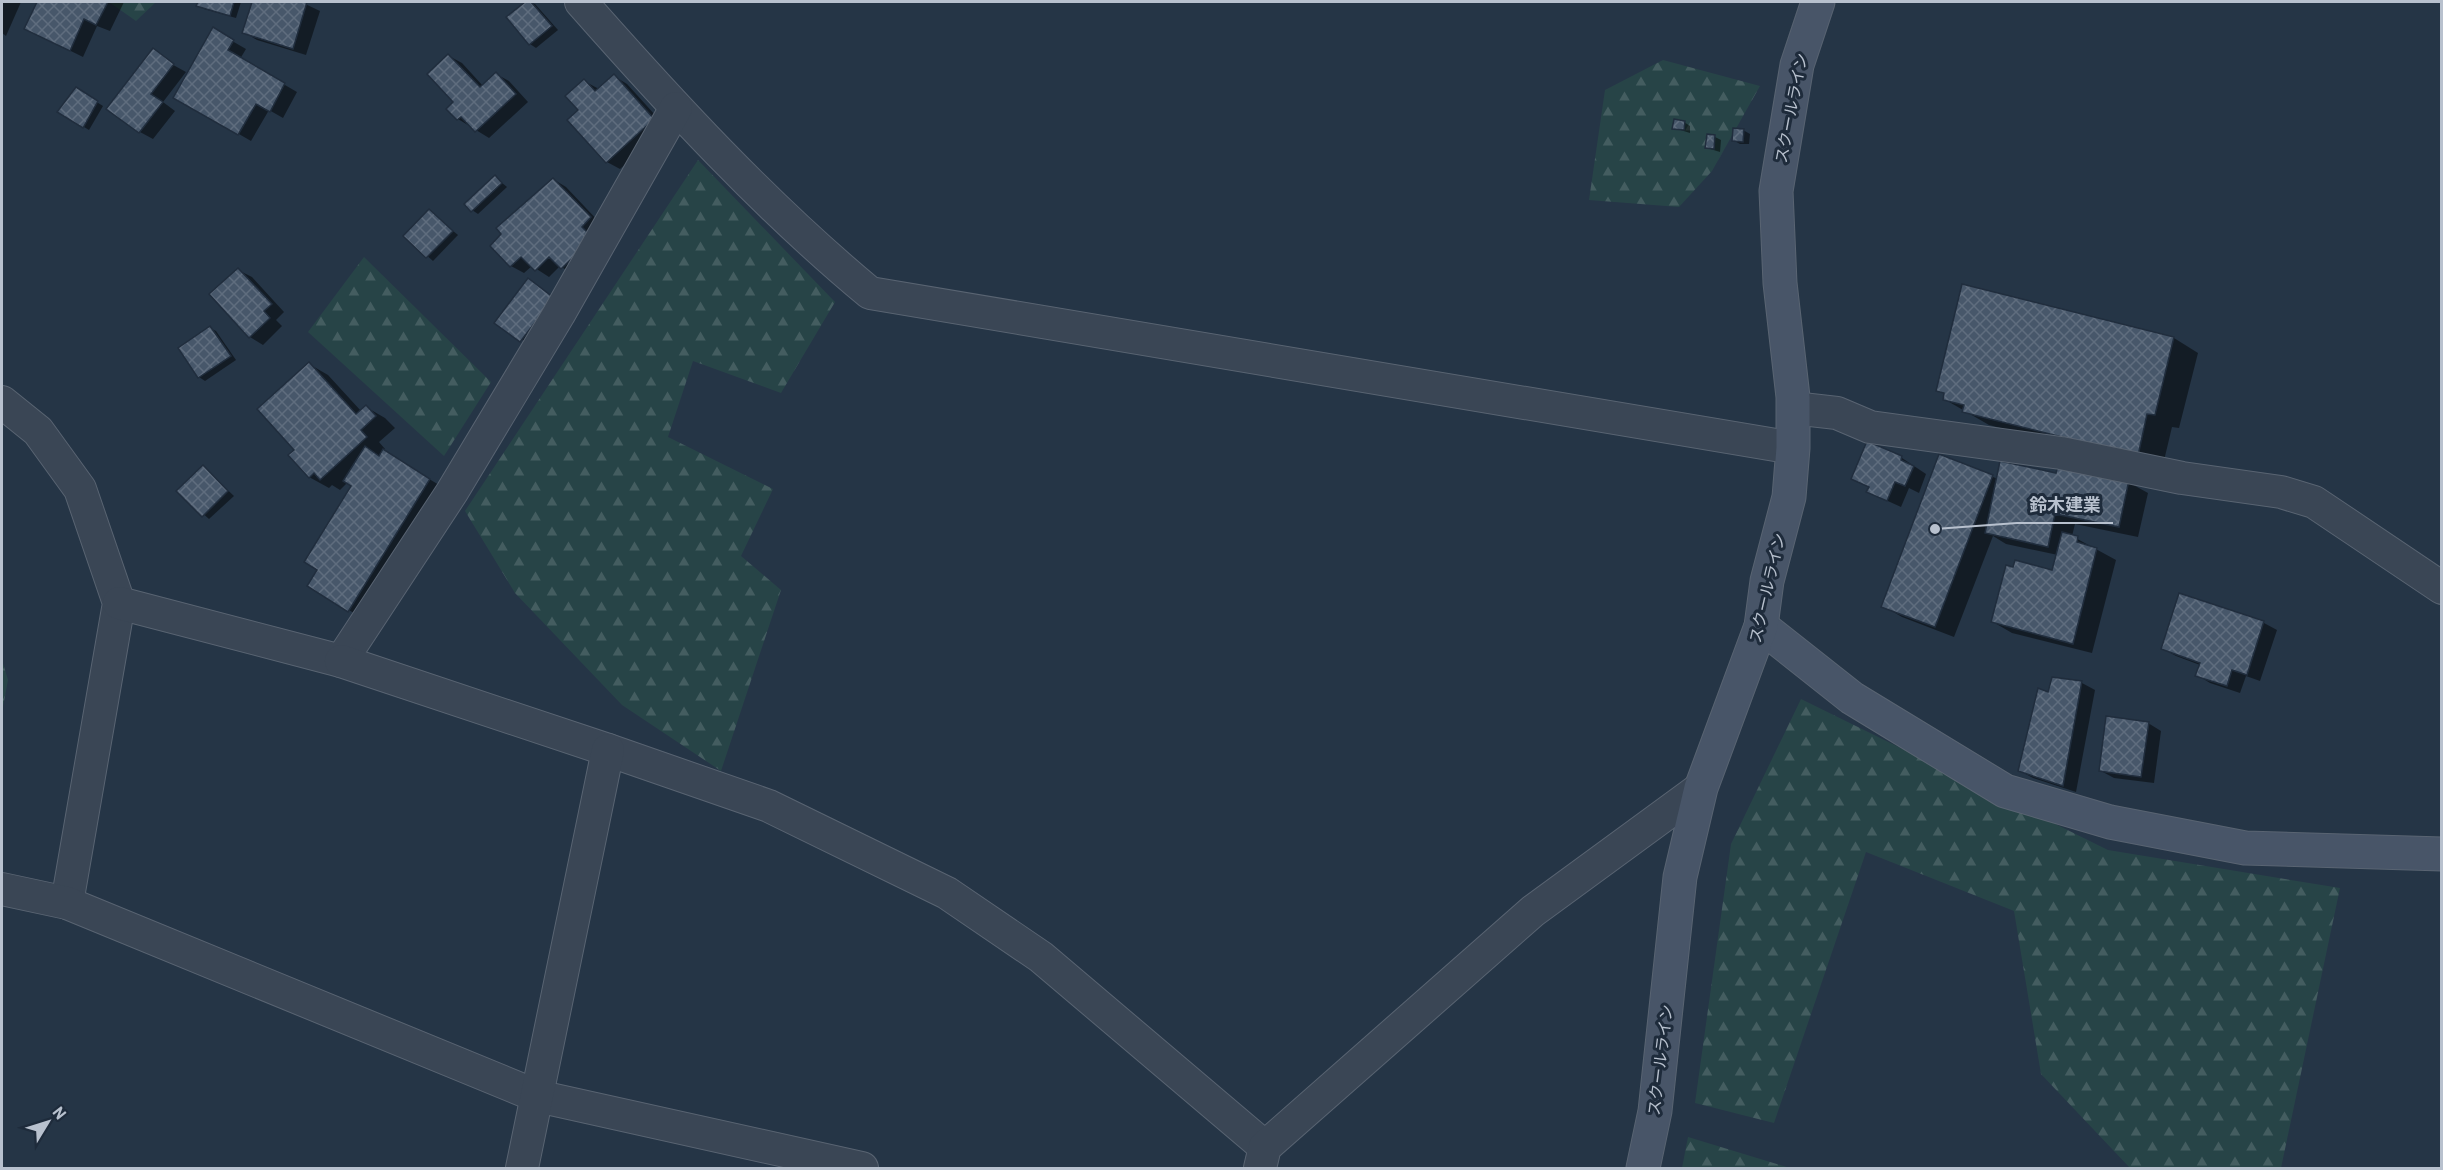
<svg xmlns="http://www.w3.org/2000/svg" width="2443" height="1170" viewBox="0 0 2443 1170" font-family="Barlow,'Noto Sans JP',sans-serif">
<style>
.forest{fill:url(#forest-firs)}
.shadow{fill:#0007}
.building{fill:url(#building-cross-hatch);stroke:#202d3d;stroke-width:1.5}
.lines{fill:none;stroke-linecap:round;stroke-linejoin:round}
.street-casing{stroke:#596472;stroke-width:34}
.secondary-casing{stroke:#596472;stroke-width:35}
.street{stroke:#3a4655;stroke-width:32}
.secondary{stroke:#485568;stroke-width:33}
.labels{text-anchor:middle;stroke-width:6;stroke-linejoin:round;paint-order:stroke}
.street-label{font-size:16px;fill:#b8c1ce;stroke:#1e2b3b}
.leader{fill:none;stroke:#b8c1ce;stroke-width:2}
.callout-dot{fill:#b8c1ce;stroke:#1e2b3b;stroke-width:2}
.callout-label{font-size:18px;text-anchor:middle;font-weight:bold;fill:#b8c1ce;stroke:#1e2b3b;stroke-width:6;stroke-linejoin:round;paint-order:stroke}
</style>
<defs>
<pattern id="forest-firs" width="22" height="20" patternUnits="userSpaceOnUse" patternTransform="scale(1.5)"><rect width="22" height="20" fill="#274447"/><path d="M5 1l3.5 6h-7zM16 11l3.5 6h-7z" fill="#445d60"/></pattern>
<pattern id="building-cross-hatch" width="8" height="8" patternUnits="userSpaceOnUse" patternTransform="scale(1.5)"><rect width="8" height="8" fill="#47576a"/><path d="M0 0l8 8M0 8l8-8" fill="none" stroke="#5f6d7e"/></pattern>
</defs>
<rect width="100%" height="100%" fill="#253546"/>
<g class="forest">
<path d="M 109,2 L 156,2 L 136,21 Z"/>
<path d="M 1663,60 L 1760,86 L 1712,171 L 1679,207 L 1589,200 L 1605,90 Z"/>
<path d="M 698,160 L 835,302 L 781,393 L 693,361 L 668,437 L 773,489 L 741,556 L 781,590 L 721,771 L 622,705 L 515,593 L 465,511 Z"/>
<path d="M 364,257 L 491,382 L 444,456 L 308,332 Z"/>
<path d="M 2,660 L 8,680 L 2,712 Z"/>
<path d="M 1801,699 L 2108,850 L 2340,888 L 2281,1168 L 2130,1168 L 2041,1074 L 2014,911 L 1866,852 L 1774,1123 L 1695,1103 L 1731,844 Z"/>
<path d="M 1688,1137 L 1790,1168 L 1682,1168 Z"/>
</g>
<g class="shadow">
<path d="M 2,2 L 21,2 L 6,36 L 2,33 Z"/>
<path d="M 38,2 L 124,2 L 110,31 L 97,26 L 83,57 L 26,29 Z"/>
<path d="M 199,2 L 241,2 L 236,18 L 204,9 L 198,5 Z"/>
<path d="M 253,2 L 301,2 L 320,11 L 306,55 L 257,40 L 244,32 Z"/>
<path d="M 528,2 L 535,4 L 558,30 L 536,48 L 530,44 L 508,17 Z"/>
<path d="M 213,30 L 246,49 L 240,59 L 297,92 L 283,118 L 269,110 L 251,141 L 175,97 Z"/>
<path d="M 153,50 L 168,59 L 166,61 L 186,72 L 163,102 L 175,111 L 153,139 L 140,132 Z"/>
<path d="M 449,56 L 462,63 L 483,86 L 496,74 L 509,81 L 528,102 L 489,138 L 476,130 L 458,119 Z"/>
<path d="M 614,76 L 627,84 L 666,127 L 620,169 L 607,162 L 580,110 L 584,81 L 599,89 Z"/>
<path d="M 76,89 L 103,106 L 89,130 L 59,112 Z"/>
<path d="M 1684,122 L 1690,126 L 1690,133 L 1674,128 Z"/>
<path d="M 1743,130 L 1750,134 L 1749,144 L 1740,144 L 1733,140 Z"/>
<path d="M 1715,137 L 1721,140 L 1720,152 L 1707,148 Z"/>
<path d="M 495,177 L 507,187 L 478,214 L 472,210 Z"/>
<path d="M 553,179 L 566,187 L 603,226 L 574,275 L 560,266 L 549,277 L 532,266 L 524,273 L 511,266 L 492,246 Z"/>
<path d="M 429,211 L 458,235 L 433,261 L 405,236 Z"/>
<path d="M 238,270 L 252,277 L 284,312 L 276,320 L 282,326 L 263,345 L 250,337 Z"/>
<path d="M 529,280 L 566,306 L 534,348 L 497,322 Z"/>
<path d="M 210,328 L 216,331 L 236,360 L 205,381 L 199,377 Z"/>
<path d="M 2174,338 L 2198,353 L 2179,428 L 2172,427 L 2162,469 L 1989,425 L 1944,399 L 1945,394 L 1938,390 Z"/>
<path d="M 309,364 L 328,375 L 361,411 L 366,407 L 385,418 L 395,428 L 379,442 L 385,449 L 383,451 L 449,491 L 368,622 L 349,610 L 319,570 L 353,486 L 348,482 L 340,490 L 332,485 L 329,488 L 309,477 L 296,450 Z"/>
<path d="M 1868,443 L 1902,458 L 1926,474 L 1919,493 L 1909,488 L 1901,507 L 1868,492 L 1870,488 L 1853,478 Z"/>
<path d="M 1940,456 L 1998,479 L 2057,475 L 2128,482 L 2148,493 L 2138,537 L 2075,524 L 2072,536 L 2116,560 L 2092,653 L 2012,633 L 1993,622 L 2053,572 L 2058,555 L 2006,544 L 1993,536 L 1954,637 L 1902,617 L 1883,606 Z"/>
<path d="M 203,467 L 234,496 L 209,519 L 178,491 Z"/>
<path d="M 2180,595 L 2264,623 L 2277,630 L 2260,681 L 2246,676 L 2240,693 L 2210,683 L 2197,675 L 2200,665 L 2176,656 L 2163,649 Z"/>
<path d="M 2053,678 L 2082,683 L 2095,690 L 2076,792 L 2033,778 L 2020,771 Z"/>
<path d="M 2148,723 L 2161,731 L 2154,783 L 2114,778 L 2101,771 Z"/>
</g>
<g class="building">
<path d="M 37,2 L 108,2 L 96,25 L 84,19 L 70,51 L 24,29 Z"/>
<path d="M 198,2 L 234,2 L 230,16 L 196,6 Z"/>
<path d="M 252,2 L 307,2 L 293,49 L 242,33 Z"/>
<path d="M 525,2 L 531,2 L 552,26 L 529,45 L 506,17 Z"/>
<path d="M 213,27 L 234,40 L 228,50 L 285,83 L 270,112 L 256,104 L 238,135 L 173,98 Z"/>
<path d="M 153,48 L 174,64 L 151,94 L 163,102 L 139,133 L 106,109 Z"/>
<path d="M 448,54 L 480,87 L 496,72 L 516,94 L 475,132 L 461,117 L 457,120 L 446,109 L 453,102 L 427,74 Z"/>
<path d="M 614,74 L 654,119 L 606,163 L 567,120 L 578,110 L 565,96 L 584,79 L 595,91 Z"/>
<path d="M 76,87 L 98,101 L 83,128 L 57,112 Z"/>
<path d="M 1674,119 L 1685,121 L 1684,130 L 1672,129 Z"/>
<path d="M 1733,128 L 1744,129 L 1743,142 L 1732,141 Z"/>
<path d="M 1707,134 L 1715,135 L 1714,149 L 1705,148 Z"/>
<path d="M 495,175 L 502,183 L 471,212 L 464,204 Z"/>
<path d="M 553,178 L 591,217 L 582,227 L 593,238 L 561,269 L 549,257 L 535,271 L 521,257 L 510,267 L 490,246 L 501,234 L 496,228 Z"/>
<path d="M 429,209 L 453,231 L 426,258 L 403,236 Z"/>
<path d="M 238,268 L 272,304 L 264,311 L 270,318 L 249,338 L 209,294 Z"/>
<path d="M 528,278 L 554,298 L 520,342 L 494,323 Z"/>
<path d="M 1962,284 L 2174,337 L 2155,415 L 2147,414 L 2138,456 L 1962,412 L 1964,405 L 1943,400 L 1944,393 L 1936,391 Z"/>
<path d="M 210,326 L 231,356 L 198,378 L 178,348 Z"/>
<path d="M 309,362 L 356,414 L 366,405 L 376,416 L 361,430 L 367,437 L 320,480 L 314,473 L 309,478 L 288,455 L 294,450 L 257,409 Z"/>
<path d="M 1867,441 L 1902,456 L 1901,460 L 1914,466 L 1905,486 L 1895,482 L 1887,501 L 1866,492 L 1869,487 L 1851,479 Z"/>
<path d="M 365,446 L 379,456 L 383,449 L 430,479 L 348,612 L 307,586 L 317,570 L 304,562 L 351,486 L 343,481 Z"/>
<path d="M 1939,454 L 1993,475 L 1935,627 L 1881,607 Z"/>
<path d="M 2000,461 L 2056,473 L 2058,465 L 2129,480 L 2119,527 L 2055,514 L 2048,547 L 1985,533 Z"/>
<path d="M 203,465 L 228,491 L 202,517 L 176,491 Z"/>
<path d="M 2062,532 L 2078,536 L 2077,542 L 2097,548 L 2073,644 L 1991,622 L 2006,565 L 2013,567 L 2015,560 L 2052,570 Z"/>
<path d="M 2179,593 L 2264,621 L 2247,675 L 2232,670 L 2227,686 L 2195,676 L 2200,663 L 2161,649 Z"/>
<path d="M 2052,677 L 2082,681 L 2063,786 L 2018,771 L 2038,688 L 2048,692 Z"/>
<path d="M 2106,716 L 2149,722 L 2141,777 L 2099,771 Z"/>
</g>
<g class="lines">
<defs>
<g id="street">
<path d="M 581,2 C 671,104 765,206 870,293 L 1793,448"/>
<path d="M 2,402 L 38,431 L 80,489 L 119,603 L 67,903"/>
<path d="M 1793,408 L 1837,413 L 1870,427 L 2061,453 L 2182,478 L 2281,492 L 2314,502 L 2442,588"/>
<path d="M 119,603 L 341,661 L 452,492 L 559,314 L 676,108"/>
<path d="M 341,661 L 608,750 L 769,806 L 947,893 L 1041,957 L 1265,1147"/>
<path d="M 2,889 L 67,903 L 537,1096 L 862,1168"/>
<path d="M 522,1168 L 608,750"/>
<path d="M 1260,1168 L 1265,1147 L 1533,911 L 1701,788"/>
</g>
<g id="secondary">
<path d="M 1761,626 L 1852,698 L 2005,791 L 2110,822 L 2245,848 L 2442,854"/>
<path d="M 1643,1168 L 1655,1111 L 1680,877 L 1701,788 L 1761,626 L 1767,581 L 1789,497 L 1793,448 L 1793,397 L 1780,283 L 1776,191 L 1797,65 L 1818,2"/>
</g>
</defs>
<use href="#street" class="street-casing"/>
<use href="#secondary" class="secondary-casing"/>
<use href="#street" class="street"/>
<use href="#secondary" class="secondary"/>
</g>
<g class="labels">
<g class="street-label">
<text transform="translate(1791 108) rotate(-79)" y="6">スクールライン</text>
<text transform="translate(1767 588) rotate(-77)" y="6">スクールライン</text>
<text transform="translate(1660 1060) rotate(-83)" y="6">スクールライン</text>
</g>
</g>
<path class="leader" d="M1935 529L2017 523H2113"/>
<circle class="callout-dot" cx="1935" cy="529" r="6"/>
<g class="callout-label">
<text x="2065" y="511">鈴木建業</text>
</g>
<rect width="2443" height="1170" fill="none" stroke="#b8c1ce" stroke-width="6"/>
<g transform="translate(48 1122) rotate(52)" stroke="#1e2b3b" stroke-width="4.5" paint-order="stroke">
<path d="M0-4.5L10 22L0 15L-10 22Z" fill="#b8c1ce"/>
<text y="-9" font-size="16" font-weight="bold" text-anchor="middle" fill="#b8c1ce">N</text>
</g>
</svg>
